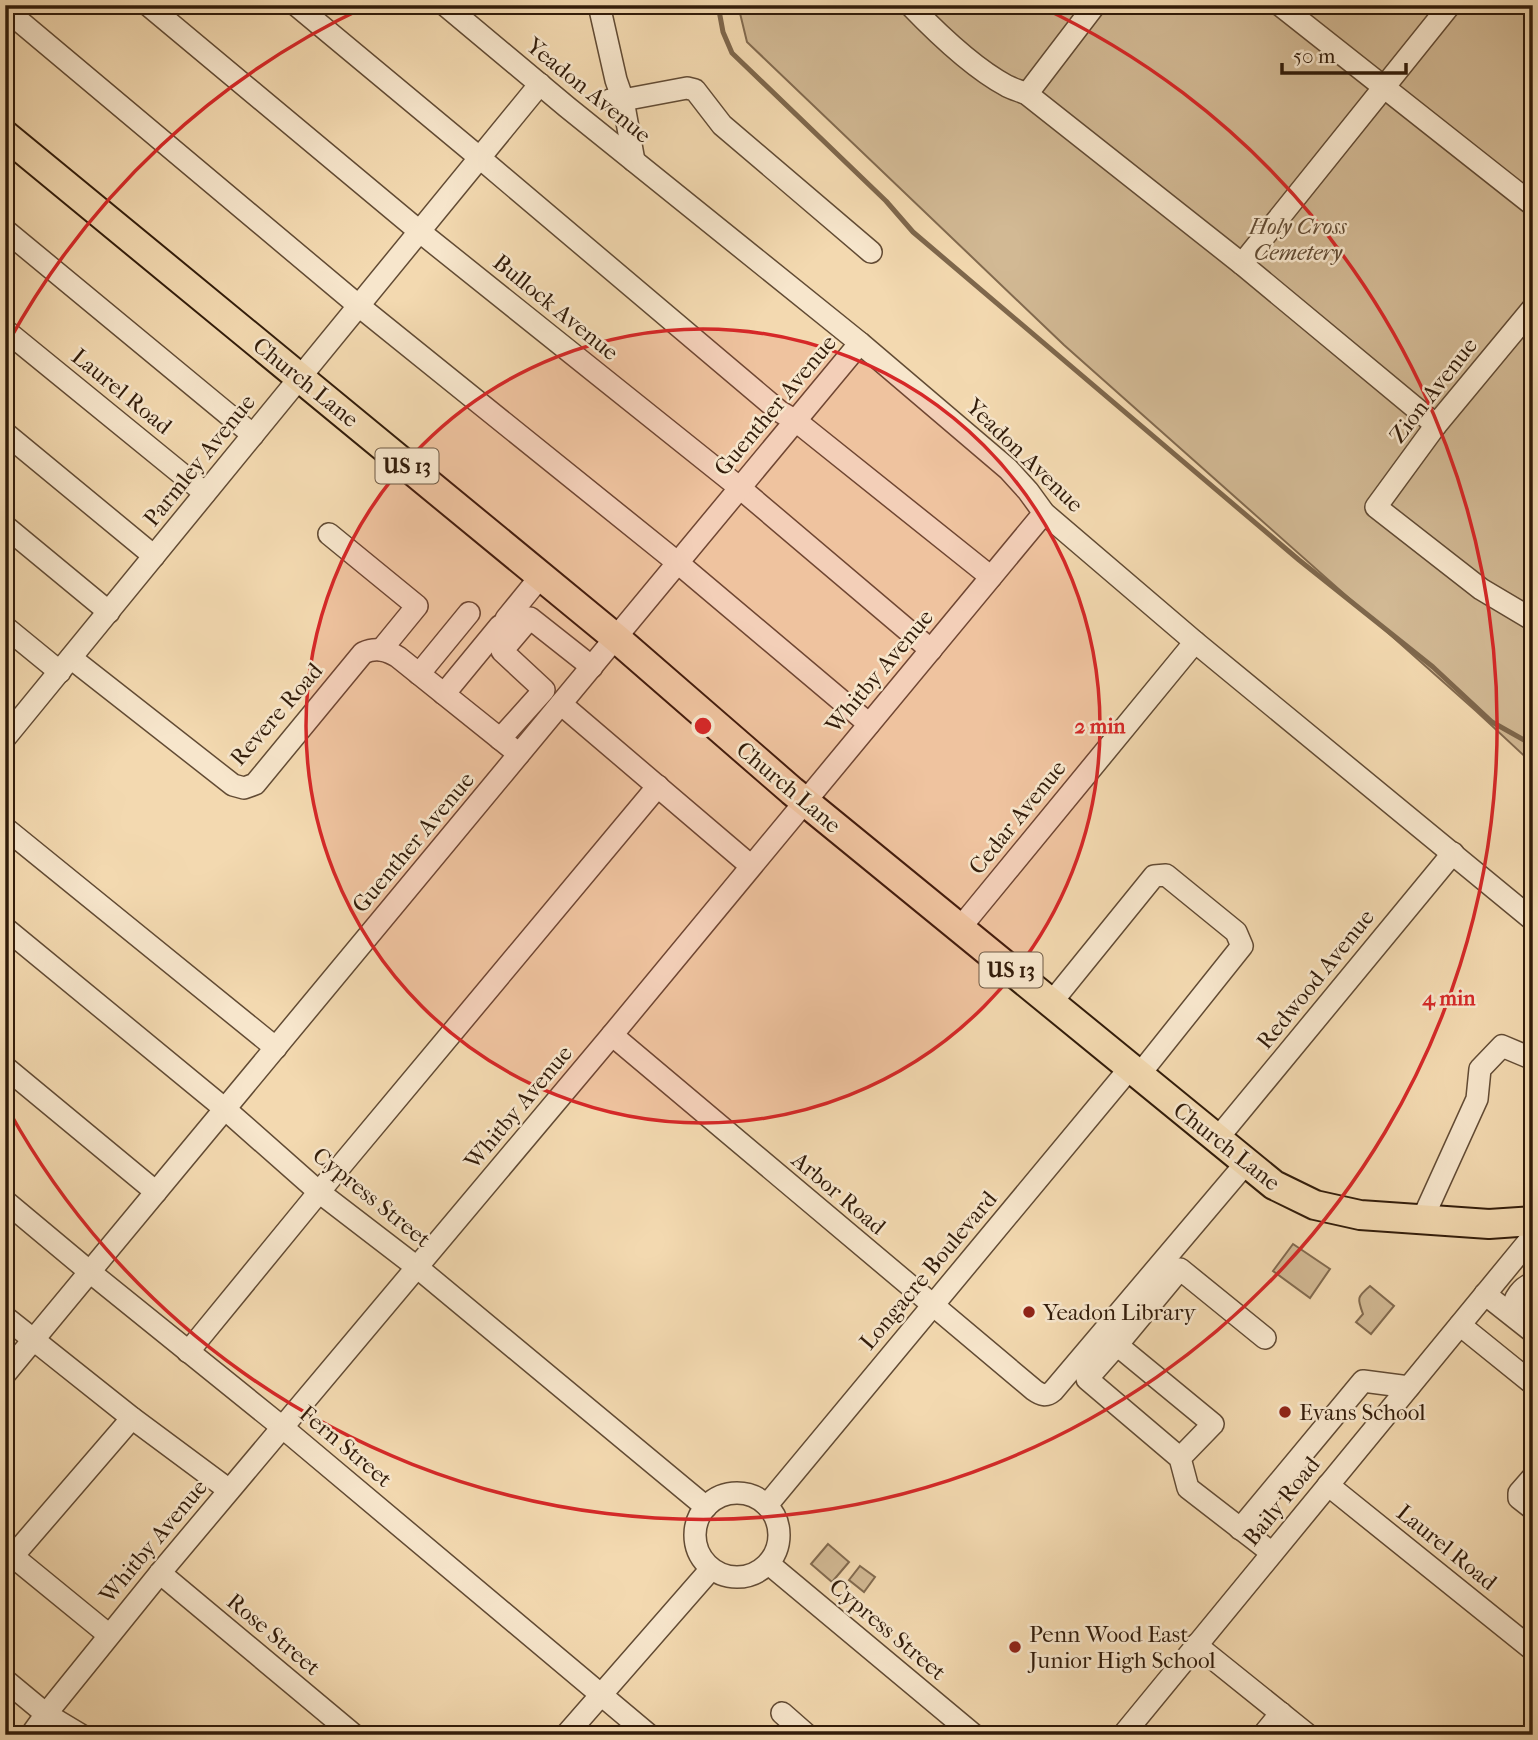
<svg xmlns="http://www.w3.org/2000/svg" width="1538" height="1740" viewBox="0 0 1538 1740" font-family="'IM FELL French Canon',serif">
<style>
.green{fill:#d2b994;stroke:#826a4f;stroke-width:2}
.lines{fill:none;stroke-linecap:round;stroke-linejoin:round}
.stream{stroke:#7e674c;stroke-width:5}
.minor-casing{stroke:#624b34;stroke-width:24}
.major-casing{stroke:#321c0a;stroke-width:32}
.minor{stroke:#f7e6cc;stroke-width:21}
.major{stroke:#f3d9b0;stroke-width:28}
.ring{fill:none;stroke:#d62828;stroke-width:3.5}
.poi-dot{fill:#8f2418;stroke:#f7e6cc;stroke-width:2.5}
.labels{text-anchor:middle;stroke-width:5;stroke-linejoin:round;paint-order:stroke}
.shield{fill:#f7e6cc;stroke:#6d5944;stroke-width:2}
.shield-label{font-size:21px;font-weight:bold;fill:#321c0a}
.street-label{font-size:23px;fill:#321c0a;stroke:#f7e6cc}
.park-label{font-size:23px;font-style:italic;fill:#624b33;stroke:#f7e6cc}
.poi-label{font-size:23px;fill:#321c0a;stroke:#f7e6cc;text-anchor:start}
.centre{fill:#d62828;stroke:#f7e6cc;stroke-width:3.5}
.ring-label{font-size:21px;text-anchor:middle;font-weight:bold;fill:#d62828;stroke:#f7e6cc;stroke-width:5;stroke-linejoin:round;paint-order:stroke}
</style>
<rect width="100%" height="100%" fill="#f3d9b0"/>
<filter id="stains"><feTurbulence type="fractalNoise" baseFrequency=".00286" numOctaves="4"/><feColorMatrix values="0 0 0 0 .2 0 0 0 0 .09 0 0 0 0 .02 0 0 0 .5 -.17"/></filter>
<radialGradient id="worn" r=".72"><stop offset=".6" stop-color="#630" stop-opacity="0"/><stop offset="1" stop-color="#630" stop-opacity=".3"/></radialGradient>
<g class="green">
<path d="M 738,5 L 1533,5 L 1533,764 L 1476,711 L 1064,345 L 747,42 Z"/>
<path d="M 1293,1244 L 1330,1269 L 1310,1298 L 1273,1271 Z"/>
<path d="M 1370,1286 L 1394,1306 L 1371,1334 L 1356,1322 L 1363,1314 C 1357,1298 1357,1297 1370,1286 Z"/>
<path d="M 828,1544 L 849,1562 L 832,1582 L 811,1564 Z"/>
<path d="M 860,1566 L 875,1577 L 864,1592 L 849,1580 Z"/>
</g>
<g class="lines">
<path class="stream" d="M 718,5 L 723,32 L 732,53 L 886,201 L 913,232 L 1299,560 L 1433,667 L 1492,722 L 1533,745"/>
<defs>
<g id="minor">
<path d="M 148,5 L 419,231 L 740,488 L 931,650"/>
<path d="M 296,5 L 480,158 L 779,411 L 796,421 L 991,577"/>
<path d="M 445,5 L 567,107 L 860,343 L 1008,469 L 1028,491 L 1044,513 L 1195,642 L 1533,920"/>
<path d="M 599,5 L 616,80 L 623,100 L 634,161"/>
<path d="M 910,5 C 935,31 975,69 1007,86 C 1013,89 1020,91 1027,94 L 1242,264 L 1436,425"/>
<path d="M 1280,5 L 1533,205"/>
<path d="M 5,9 L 359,306 L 678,563 L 869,724"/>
<path d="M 1027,94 L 1095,5"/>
<path d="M 610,100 L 623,100 L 687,88 L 695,90 L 722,125 L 871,252"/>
<path d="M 5,230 L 253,435"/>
<path d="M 1242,264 L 1450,5"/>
<path d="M 1533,308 L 1436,425 L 1376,507 L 1481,589 L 1533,620"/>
<path d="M 5,330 L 205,493"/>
<path d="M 5,433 L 154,556"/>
<path d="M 5,526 L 109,612"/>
<path d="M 329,534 L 417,606 L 381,650"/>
<path d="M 506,619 L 541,576"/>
<path d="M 5,627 L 60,672"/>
<path d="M 71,658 L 233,785 L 244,788 L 255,784 L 363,653 C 376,647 387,650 398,657 L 519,754"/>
<path d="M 419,674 L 469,613"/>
<path d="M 444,694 L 500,626"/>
<path d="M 561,704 L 751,866"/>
<path d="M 5,738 L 540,84"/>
<path d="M 500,739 L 544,690 L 502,651 L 530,618 L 592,667"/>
<path d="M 5,828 L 276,1048"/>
<path d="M 5,928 L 225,1109 L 319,1192 L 418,1268 L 706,1507"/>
<path d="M 960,928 L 1195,642"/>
<path d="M 1051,1003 L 1154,876 L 1166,875 L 1236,932 L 1242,946 L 1139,1075"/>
<path d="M 612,1035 L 1034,1390 C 1041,1395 1046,1397 1053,1391 L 1246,1163"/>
<path d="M 5,1067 L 156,1192"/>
<path d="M 1217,1139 L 1453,853"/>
<path d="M 5,1201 L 90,1272 L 282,1427 L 649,1735"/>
<path d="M 1422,1220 L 1477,1099 L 1480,1069 L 1502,1046 L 1533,1059"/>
<path d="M 1485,1294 L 1533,1332"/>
<path d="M 1513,1310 C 1513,1298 1522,1287 1533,1283"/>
<path d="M 5,1317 L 132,1418 L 229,1490"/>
<path d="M 1460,1325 L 1533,1384"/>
<path d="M 1117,1345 L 1180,1269 L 1265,1338"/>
<path d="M 188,1352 L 319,1192 L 658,786"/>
<path d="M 5,1374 L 860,343"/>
<path d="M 1180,1458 L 1087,1379 L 1117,1345 L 1213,1424 L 1180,1458 L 1188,1488 L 1272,1553"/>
<path d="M 1533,1477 L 1519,1493 L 1519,1498 L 1533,1509"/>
<path d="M 1328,1485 L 1533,1650"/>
<circle cx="737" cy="1535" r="42"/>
<path d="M 767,1505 L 1130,1068"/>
<path d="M 1240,1529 L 1363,1381 L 1409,1387"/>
<path d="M 5,1550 L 109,1635"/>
<path d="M 13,1556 L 132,1418"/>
<path d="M 769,1564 L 974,1735"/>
<path d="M 160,1573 L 354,1735"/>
<path d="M 1196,1645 L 1308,1735"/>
<path d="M 5,1680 L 46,1714 L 81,1735"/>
<path d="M 782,1713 L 807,1735"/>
<path d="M 31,1735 L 46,1714 L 160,1573 L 612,1035 L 1044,513"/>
<path d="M 566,1735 L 711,1569"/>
<path d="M 1123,1735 L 1533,1236"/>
<path d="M 1263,1735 L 1281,1713"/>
</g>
<path id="major" d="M 5,135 L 616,638 L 792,791 L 1274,1185 L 1315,1205 L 1360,1215 L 1489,1224 L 1533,1221"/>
</defs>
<use href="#minor" class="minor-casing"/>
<use href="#major" class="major-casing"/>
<use href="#minor" class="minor"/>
<use href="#major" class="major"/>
</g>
<circle cx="703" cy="726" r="397" fill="#d62828" fill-opacity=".12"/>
<g class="ring">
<circle cx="703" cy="726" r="397"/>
<path d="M9 341A794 794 0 0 1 367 6M1039 6A794 794 0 1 1 9 1111"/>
</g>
<g class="poi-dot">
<circle cx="1029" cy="1312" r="7"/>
<circle cx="1285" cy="1412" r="7"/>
<circle cx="1015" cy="1647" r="7"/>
</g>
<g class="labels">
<g class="shield">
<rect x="375.5" y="448.5" width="63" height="35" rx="5"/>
<rect x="979.5" y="952.5" width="63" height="35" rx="5"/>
</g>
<g class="shield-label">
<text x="407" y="473">US 13</text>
<text x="1011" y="977">US 13</text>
</g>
<g class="street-label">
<text transform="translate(589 90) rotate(39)" y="8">Yeadon Avenue</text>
<text transform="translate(556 307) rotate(39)" y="8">Bullock Avenue</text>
<text transform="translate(306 382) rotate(39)" y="8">Church Lane</text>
<text transform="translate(1433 390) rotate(-52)" y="8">Zion Avenue</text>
<text transform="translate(122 391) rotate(39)" y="8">Laurel Road</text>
<text transform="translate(775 405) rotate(-50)" y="8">Guenther Avenue</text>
<text transform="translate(1025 455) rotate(44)" y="8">Yeadon Avenue</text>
<text transform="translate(199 460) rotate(-51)" y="8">Parmley Avenue</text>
<text transform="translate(879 671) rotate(-50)" y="8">Whitby Avenue</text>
<text transform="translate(276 714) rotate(-49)" y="8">Revere Road</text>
<text transform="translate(789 787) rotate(40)" y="8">Church Lane</text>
<text transform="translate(1017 817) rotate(-51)" y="8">Cedar Avenue</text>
<text transform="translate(413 842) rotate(-50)" y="8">Guenther Avenue</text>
<text transform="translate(1315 979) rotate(-51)" y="8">Redwood Avenue</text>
<text transform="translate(518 1107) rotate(-50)" y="8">Whitby Avenue</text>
<text transform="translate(1227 1146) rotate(38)" y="8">Church Lane</text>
<text transform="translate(839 1193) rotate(40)" y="8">Arbor Road</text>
<text transform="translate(372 1197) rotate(39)" y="8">Cypress Street</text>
<text transform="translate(928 1270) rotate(-50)" y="8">Longacre Boulevard</text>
<text transform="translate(346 1446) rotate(40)" y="8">Fern Street</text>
<text transform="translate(1281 1501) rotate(-51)" y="8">Baily Road</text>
<text transform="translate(153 1541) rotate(-50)" y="8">Whitby Avenue</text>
<text transform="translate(1447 1547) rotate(39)" y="8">Laurel Road</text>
<text transform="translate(888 1629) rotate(40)" y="8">Cypress Street</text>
<text transform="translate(274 1634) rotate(40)" y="8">Rose Street</text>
</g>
<g class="park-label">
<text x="1298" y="234">Holy Cross<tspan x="1298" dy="26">Cemetery</tspan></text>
</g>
<g class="poi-label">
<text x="1043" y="1320">Yeadon Library</text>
<text x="1299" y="1420">Evans School</text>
<text x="1029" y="1642">Penn Wood East<tspan x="1029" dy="26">Junior High School</tspan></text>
</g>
</g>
<circle cx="703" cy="726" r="10" class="centre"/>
<g class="ring-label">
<text x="1100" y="733">2 min</text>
<text x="1449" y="1005">4 min</text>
</g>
<rect width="1538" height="1740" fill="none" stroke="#f3d9b0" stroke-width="28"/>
<rect x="7" y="7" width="1524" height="1726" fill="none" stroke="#321c0a" stroke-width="3.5"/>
<rect x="14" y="14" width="1510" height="1712" fill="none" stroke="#321c0a" stroke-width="2"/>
<path d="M1282 63v10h124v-10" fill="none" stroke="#321c0a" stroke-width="3.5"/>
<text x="1293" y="63" font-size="21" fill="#321c0a" stroke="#f7e6cc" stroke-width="5" paint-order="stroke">50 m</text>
<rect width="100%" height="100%" filter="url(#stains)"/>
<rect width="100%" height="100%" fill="url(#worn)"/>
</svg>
